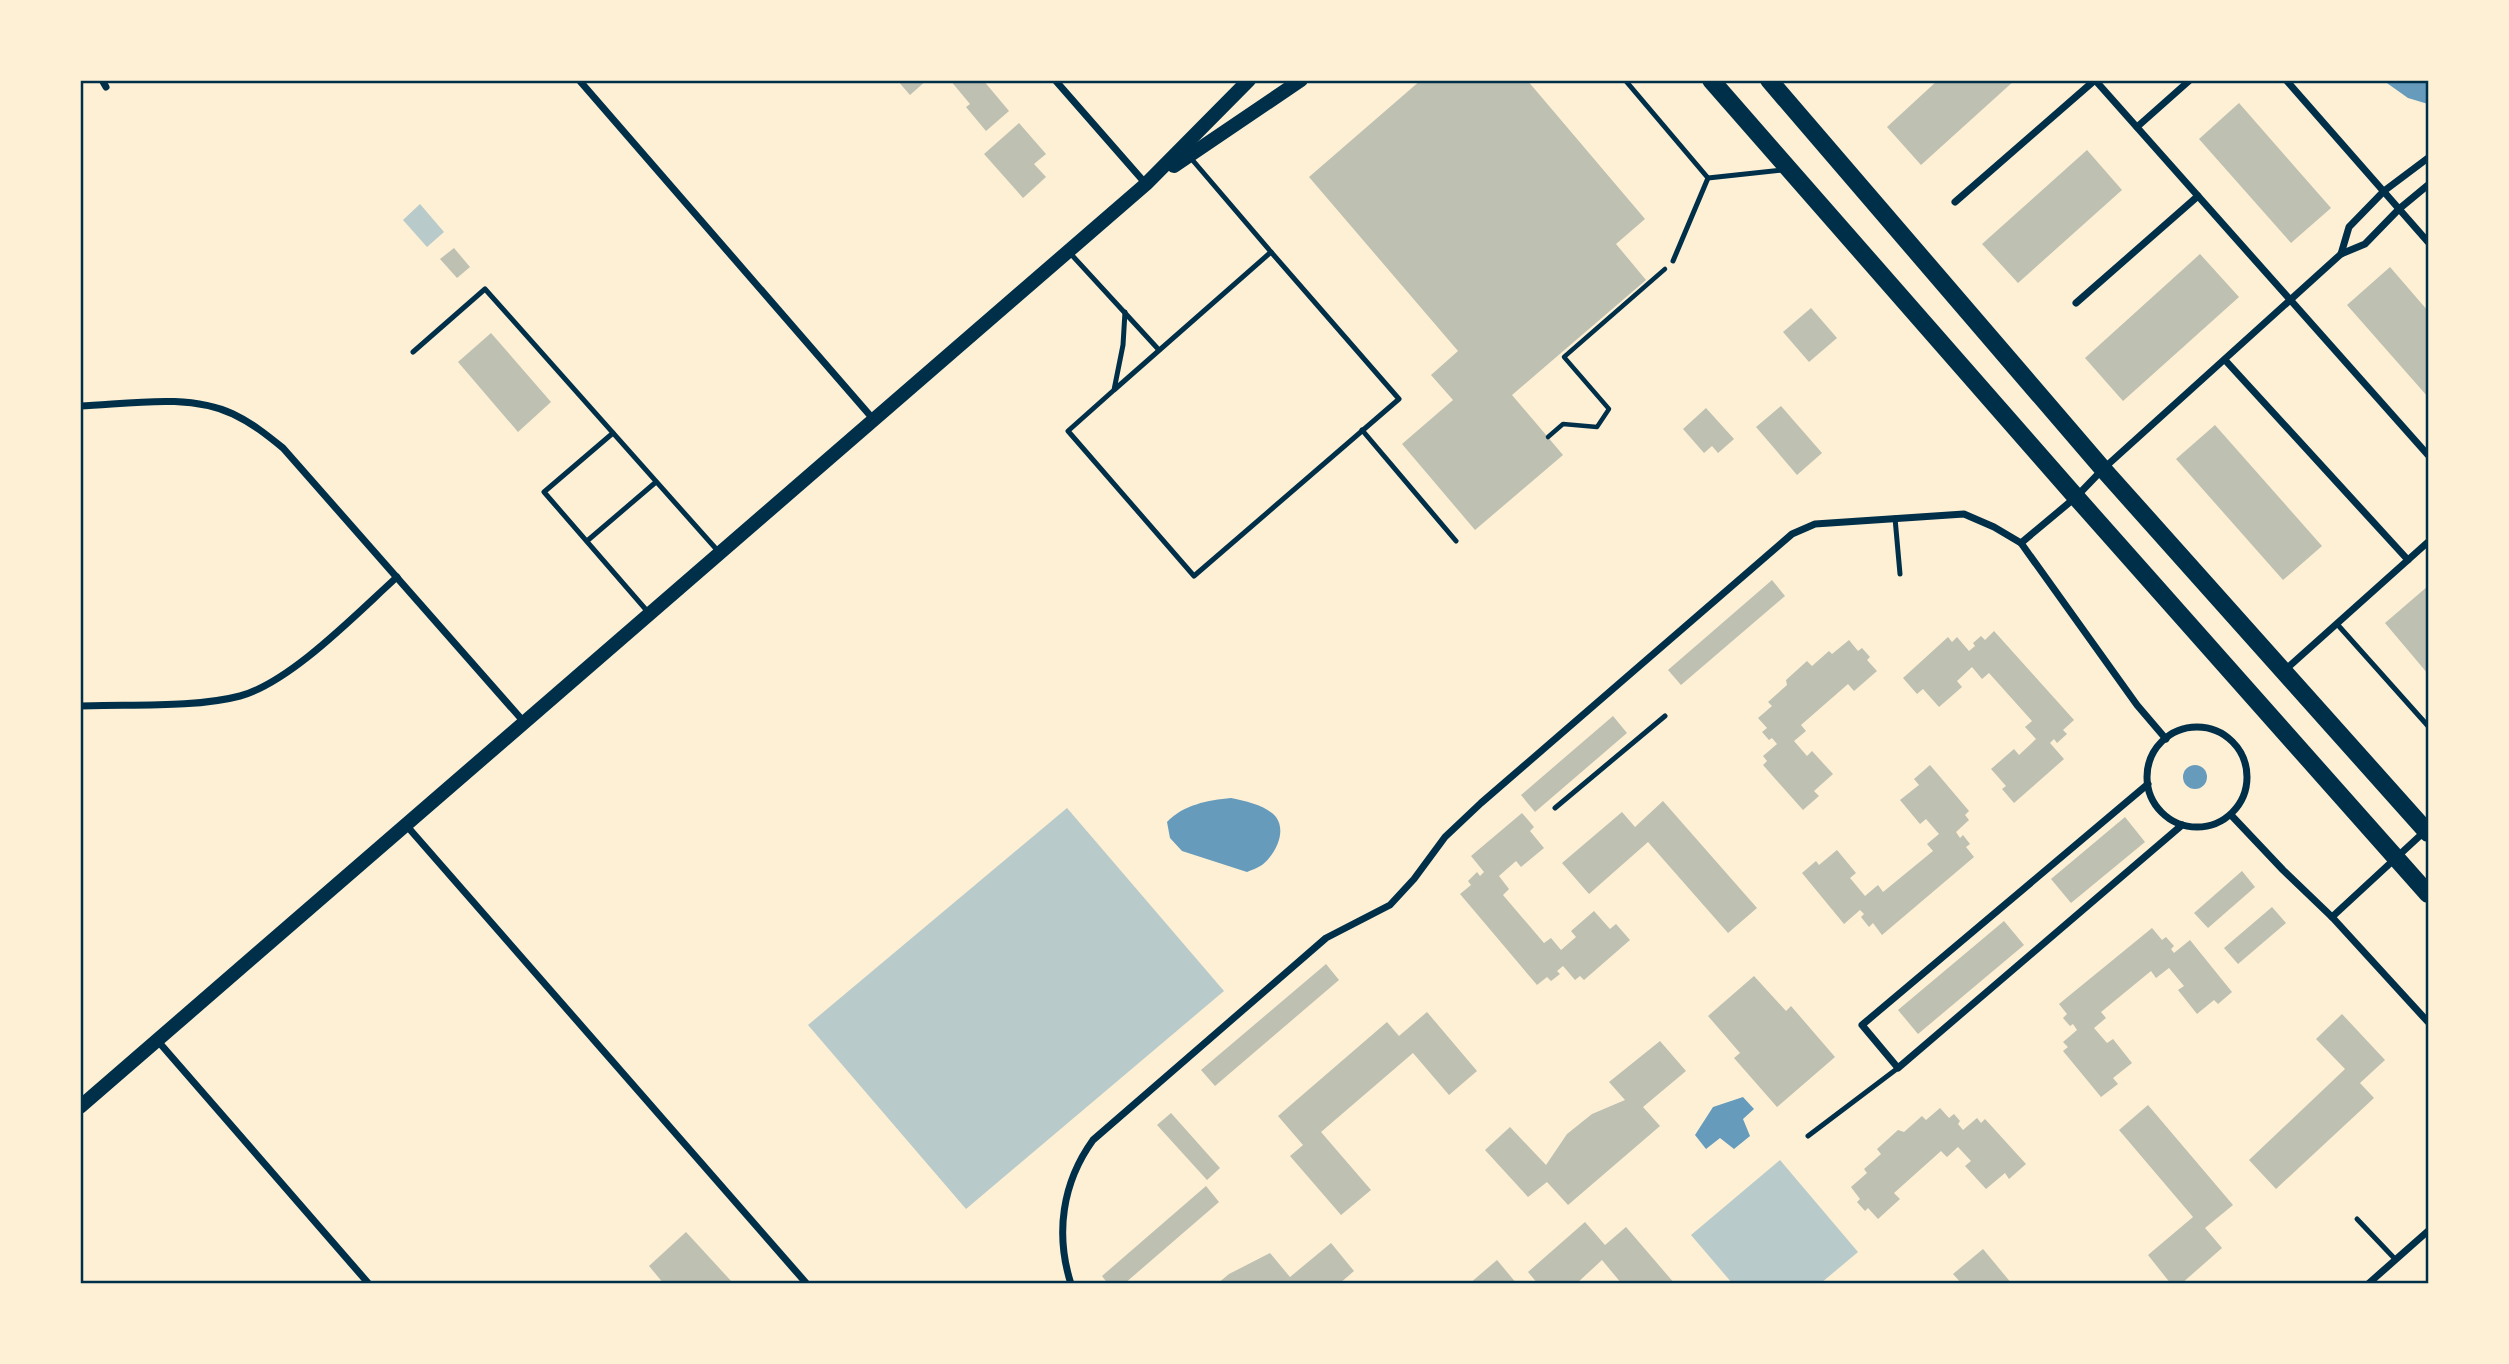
<svg xmlns="http://www.w3.org/2000/svg" width="2509" height="1364" viewBox="0 0 2509 1364" font-family="'Asap Condensed',sans-serif">
<style>
.green{fill:#b9caca}
.water{fill:#669bbc}
.building{fill:#bec0b2}
.lines{fill:none;stroke-linecap:round;stroke-linejoin:round}
.path{stroke:#003049;stroke-width:4.5}
.service{stroke:#003049;stroke-width:5}
.minor{stroke:#003049;stroke-width:7}
.secondary{stroke:#003049;stroke-width:14}
.primary{stroke:#003049;stroke-width:18}
.neatline{fill:none;stroke:#003049;stroke-width:2.5}
</style>
<rect width="100%" height="100%" fill="#fdf0d5"/>
<g class="green">
<path d="M 420,204 L 444,232 L 427,247 L 403,220 Z"/>
<path d="M 1067,808 L 1224,991 L 966,1209 L 808,1025 Z"/>
<path d="M 1780,1160 L 1858,1252 L 1821,1283 L 1732,1283 L 1691,1235 Z"/>
</g>
<g class="water">
<path d="M 2384,81 L 2428,81 L 2428,104 L 2408,98 Z"/>
<circle cx="2195" cy="777" r="12"/>
<path d="M 1231,798 C 1245,801 1266,805 1276,817 C 1287,832 1275,855 1262,865 C 1258,868 1251,870 1247,872 L 1182,851 L 1170,838 L 1167,822 C 1183,805 1208,800 1231,798 Z"/>
<path d="M 1743,1097 L 1754,1109 L 1743,1119 L 1750,1136 L 1734,1149 L 1720,1138 L 1706,1149 L 1695,1135 L 1713,1107 Z"/>
</g>
<g class="building">
<path d="M 897,80 L 927,80 L 910,95 Z"/>
<path d="M 950,80 L 983,80 L 1009,111 L 986,131 L 966,107 L 970,104 Z"/>
<path d="M 1421,80 L 1527,80 L 1645,219 L 1616,244 L 1646,280 L 1512,395 L 1563,455 L 1475,530 L 1402,444 L 1453,400 L 1431,375 L 1458,351 L 1309,177 Z"/>
<path d="M 1938,80 L 2015,80 L 1921,165 L 1887,127 Z"/>
<path d="M 2239,103 L 2331,208 L 2291,243 L 2199,139 Z"/>
<path d="M 1019,123 L 1046,154 L 1034,164 L 1046,177 L 1023,198 L 984,154 Z"/>
<path d="M 2087,150 L 2122,190 L 2018,283 L 1982,244 Z"/>
<path d="M 454,248 L 470,267 L 457,278 L 440,259 Z"/>
<path d="M 2200,254 L 2239,297 L 2123,401 L 2085,358 Z"/>
<path d="M 2390,267 L 2428,311 L 2428,397 L 2347,305 Z"/>
<path d="M 1811,308 L 1837,338 L 1809,362 L 1783,332 Z"/>
<path d="M 491,333 L 551,402 L 518,432 L 458,362 Z"/>
<path d="M 1781,406 L 1822,453 L 1797,475 L 1756,427 Z"/>
<path d="M 1706,408 L 1734,439 L 1718,453 L 1712,446 L 1704,453 L 1683,429 Z"/>
<path d="M 2215,425 L 2322,546 L 2283,580 L 2176,459 Z"/>
<path d="M 1772,580 L 1785,596 L 1681,685 L 1668,670 Z"/>
<path d="M 2428,586 L 2428,674 L 2385,623 Z"/>
<path d="M 1994,631 L 2074,720 L 2063,730 L 2067,734 L 2057,743 L 2054,739 L 2050,743 L 2064,759 L 2014,803 L 2002,789 L 2006,786 L 1991,769 L 2014,749 L 2019,755 L 2036,739 L 2025,727 L 2032,721 L 1989,673 L 1982,679 L 1972,667 L 1957,681 L 1962,687 L 1939,707 L 1923,689 L 1917,694 L 1903,678 L 1948,637 L 1952,642 L 1957,637 L 1969,651 L 1975,646 L 1973,643 L 1981,636 L 1985,640 Z"/>
<path d="M 1849,640 L 1858,651 L 1862,648 L 1870,657 L 1867,660 L 1877,671 L 1854,691 L 1848,684 L 1801,725 L 1806,731 L 1794,741 L 1807,756 L 1812,751 L 1833,774 L 1814,791 L 1819,796 L 1803,810 L 1763,765 L 1767,761 L 1763,756 L 1777,744 L 1772,738 L 1769,740 L 1762,732 L 1767,728 L 1758,718 L 1772,706 L 1768,702 L 1787,685 L 1786,680 L 1807,661 L 1812,666 L 1829,651 L 1832,654 Z"/>
<path d="M 1613,716 L 1627,733 L 1535,812 L 1521,795 Z"/>
<path d="M 1930,765 L 1969,811 L 1965,815 L 1969,820 L 1956,832 L 1960,838 L 1963,835 L 1970,844 L 1966,847 L 1974,857 L 1882,935 L 1873,923 L 1869,927 L 1861,917 L 1864,914 L 1860,910 L 1844,924 L 1802,873 L 1816,861 L 1819,865 L 1837,850 L 1856,873 L 1850,878 L 1865,896 L 1878,885 L 1883,892 L 1933,851 L 1927,844 L 1939,834 L 1926,819 L 1920,824 L 1900,800 L 1919,785 L 1914,779 Z"/>
<path d="M 1663,801 L 1757,908 L 1728,933 L 1648,842 L 1589,894 L 1562,863 L 1622,812 L 1635,827 Z"/>
<path d="M 1522,813 L 1534,827 L 1530,831 L 1544,848 L 1521,867 L 1516,861 L 1499,876 L 1509,889 L 1503,895 L 1544,943 L 1551,938 L 1561,950 L 1576,937 L 1571,931 L 1594,911 L 1610,929 L 1616,924 L 1630,940 L 1584,980 L 1580,976 L 1575,980 L 1563,966 L 1557,971 L 1560,974 L 1551,981 L 1547,977 L 1537,985 L 1460,894 L 1471,885 L 1468,881 L 1477,872 L 1480,876 L 1484,872 L 1471,856 Z"/>
<path d="M 2125,817 L 2145,842 L 2071,903 L 2051,879 Z"/>
<path d="M 2242,871 L 2255,887 L 2208,928 L 2194,913 Z"/>
<path d="M 2272,907 L 2286,923 L 2238,964 L 2224,948 Z"/>
<path d="M 2004,921 L 2024,945 L 1918,1034 L 1898,1010 Z"/>
<path d="M 2152,928 L 2162,940 L 2166,937 L 2174,946 L 2171,949 L 2174,953 L 2190,940 L 2232,992 L 2218,1004 L 2214,1000 L 2197,1014 L 2178,990 L 2184,986 L 2169,968 L 2156,978 L 2151,971 L 2101,1012 L 2106,1018 L 2094,1028 L 2107,1043 L 2113,1039 L 2132,1063 L 2113,1078 L 2118,1084 L 2101,1097 L 2063,1051 L 2068,1047 L 2063,1042 L 2077,1030 L 2073,1024 L 2070,1026 L 2063,1018 L 2067,1014 L 2059,1004 Z"/>
<path d="M 1326,964 L 1339,980 L 1215,1086 L 1201,1070 Z"/>
<path d="M 1754,976 L 1786,1011 L 1791,1006 L 1835,1057 L 1777,1107 L 1734,1058 L 1740,1053 L 1708,1016 Z"/>
<path d="M 1427,1012 L 1477,1071 L 1449,1095 L 1413,1053 L 1321,1132 L 1371,1190 L 1341,1215 L 1290,1156 L 1303,1145 L 1278,1116 L 1387,1022 L 1399,1036 Z"/>
<path d="M 2342,1014 L 2385,1060 L 2360,1083 L 2374,1098 L 2276,1189 L 2249,1160 L 2345,1069 L 2316,1039 Z"/>
<path d="M 1660,1041 L 1686,1071 L 1643,1107 L 1660,1126 L 1568,1205 L 1547,1182 L 1528,1197 L 1485,1150 L 1510,1127 L 1546,1165 L 1567,1134 L 1592,1114 L 1625,1100 L 1609,1082 Z"/>
<path d="M 2148,1105 L 2233,1205 L 2205,1228 L 2222,1248 L 2181,1284 L 2171,1284 L 2148,1255 L 2193,1217 L 2119,1130 Z"/>
<path d="M 1940,1108 L 1949,1118 L 1954,1114 L 1960,1121 L 1958,1124 L 1963,1130 L 1977,1118 L 1981,1123 L 1985,1119 L 2026,1164 L 2009,1179 L 2005,1173 L 1986,1189 L 1965,1166 L 1971,1161 L 1958,1147 L 1947,1157 L 1941,1151 L 1894,1193 L 1900,1199 L 1878,1219 L 1868,1208 L 1865,1211 L 1857,1202 L 1860,1199 L 1851,1187 L 1867,1173 L 1864,1169 L 1881,1154 L 1877,1149 L 1898,1130 L 1904,1132 L 1922,1116 L 1926,1120 Z"/>
<path d="M 1171,1113 L 1220,1168 L 1207,1180 L 1157,1125 Z"/>
<path d="M 1206,1186 L 1219,1202 L 1124,1284 L 1108,1284 L 1102,1276 Z"/>
<path d="M 1585,1222 L 1605,1245 L 1626,1227 L 1675,1284 L 1622,1284 L 1602,1260 L 1576,1284 L 1538,1284 L 1528,1272 Z"/>
<path d="M 686,1232 L 732,1282 L 730,1284 L 664,1284 L 649,1266 Z"/>
<path d="M 1331,1243 L 1354,1271 L 1339,1284 L 1217,1284 L 1229,1274 L 1270,1253 L 1290,1277 Z"/>
<path d="M 1983,1249 L 2012,1284 L 1962,1284 L 1953,1274 Z"/>
<path d="M 1497,1260 L 1517,1284 L 1469,1284 Z"/>
</g>
<g class="lines">
<path class="path" d="M 1548,437 L 1563,424 L 1597,427 L 1609,409 L 1564,357 L 1665,269"/>
<g class="service">
<path d="M 1625,80 L 1708,178 L 1783,170"/>
<path d="M 1189,156 L 1271,252"/>
<path d="M 1069,252 L 1159,350"/>
<path d="M 1673,261 L 1708,178"/>
<path d="M 413,352 L 485,289 L 718,551"/>
<path d="M 1114,390 L 1271,252 L 1399,399 L 1194,576 L 1068,431 L 1114,390 L 1123,345 L 1125,312"/>
<path d="M 1362,430 L 1456,541"/>
<path d="M 613,433 L 544,492 L 648,612"/>
<path d="M 1895,518 L 1900,574"/>
<path d="M 587,541 L 656,482"/>
<path d="M 2337,624 L 2428,726"/>
<path d="M 1555,808 L 1665,716"/>
<path d="M 1808,1136 L 1898,1068"/>
<path d="M 2357,1219 L 2395,1259"/>
</g>
<g class="minor">
<path d="M 102,80 L 106,87"/>
<path d="M 579,80 L 874,420"/>
<path d="M 1055,80 L 1146,184"/>
<path d="M 2095,80 L 2428,455"/>
<path d="M 2286,80 L 2428,242"/>
<path d="M 2137,127 L 2190,80"/>
<path d="M 1955,202 L 2095,80"/>
<path d="M 2341,254 L 2349,227 L 2384,191 L 2428,158"/>
<path d="M 2076,303 L 2198,196"/>
<path d="M 2225,360 L 2408,560"/>
<path d="M 80,406 C 129,404 188,393 233,414 C 252,423 267,435 283,448 L 524,722"/>
<path d="M 2021,543 L 2076,497 L 2103,469 L 2341,254 L 2365,244 L 2399,209 L 2428,185"/>
<path d="M 2284,671 L 2428,542"/>
<path d="M 80,706 C 128,704 195,708 240,696 C 291,682 357,613 397,577"/>
<circle cx="2197" cy="777" r="50"/>
<path d="M 2148,784 L 1862,1025 L 1898,1068 L 2182,825"/>
<path d="M 2231,815 L 2283,870 L 2332,917 L 2428,1022"/>
<path d="M 406,825 L 807,1284"/>
<path d="M 2332,917 L 2424,832"/>
<path d="M 157,1040 L 369,1284"/>
<path d="M 1071,1284 C 1055,1234 1062,1183 1093,1140 L 1326,938 L 1390,905 L 1414,879 L 1445,837 L 1481,803 L 1792,534 L 1815,524 L 1964,514 L 1994,527 L 2021,543 L 2137,705 L 2166,739"/>
<path d="M 2368,1284 L 2428,1231"/>
</g>
<g class="secondary">
<path d="M 1174,166 L 1301,80"/>
<path d="M 80,1107 L 1146,184 L 1249,80"/>
</g>
<g class="primary">
<path d="M 1711,80 L 2076,497 L 2428,894"/>
<path d="M 1769,80 L 2103,469 L 2428,833"/>
</g>
</g>
<rect width="2509" height="1364" fill="none" stroke="#fdf0d5" stroke-width="164"/>
<rect x="82" y="82" width="2345" height="1200" class="neatline"/>
</svg>
